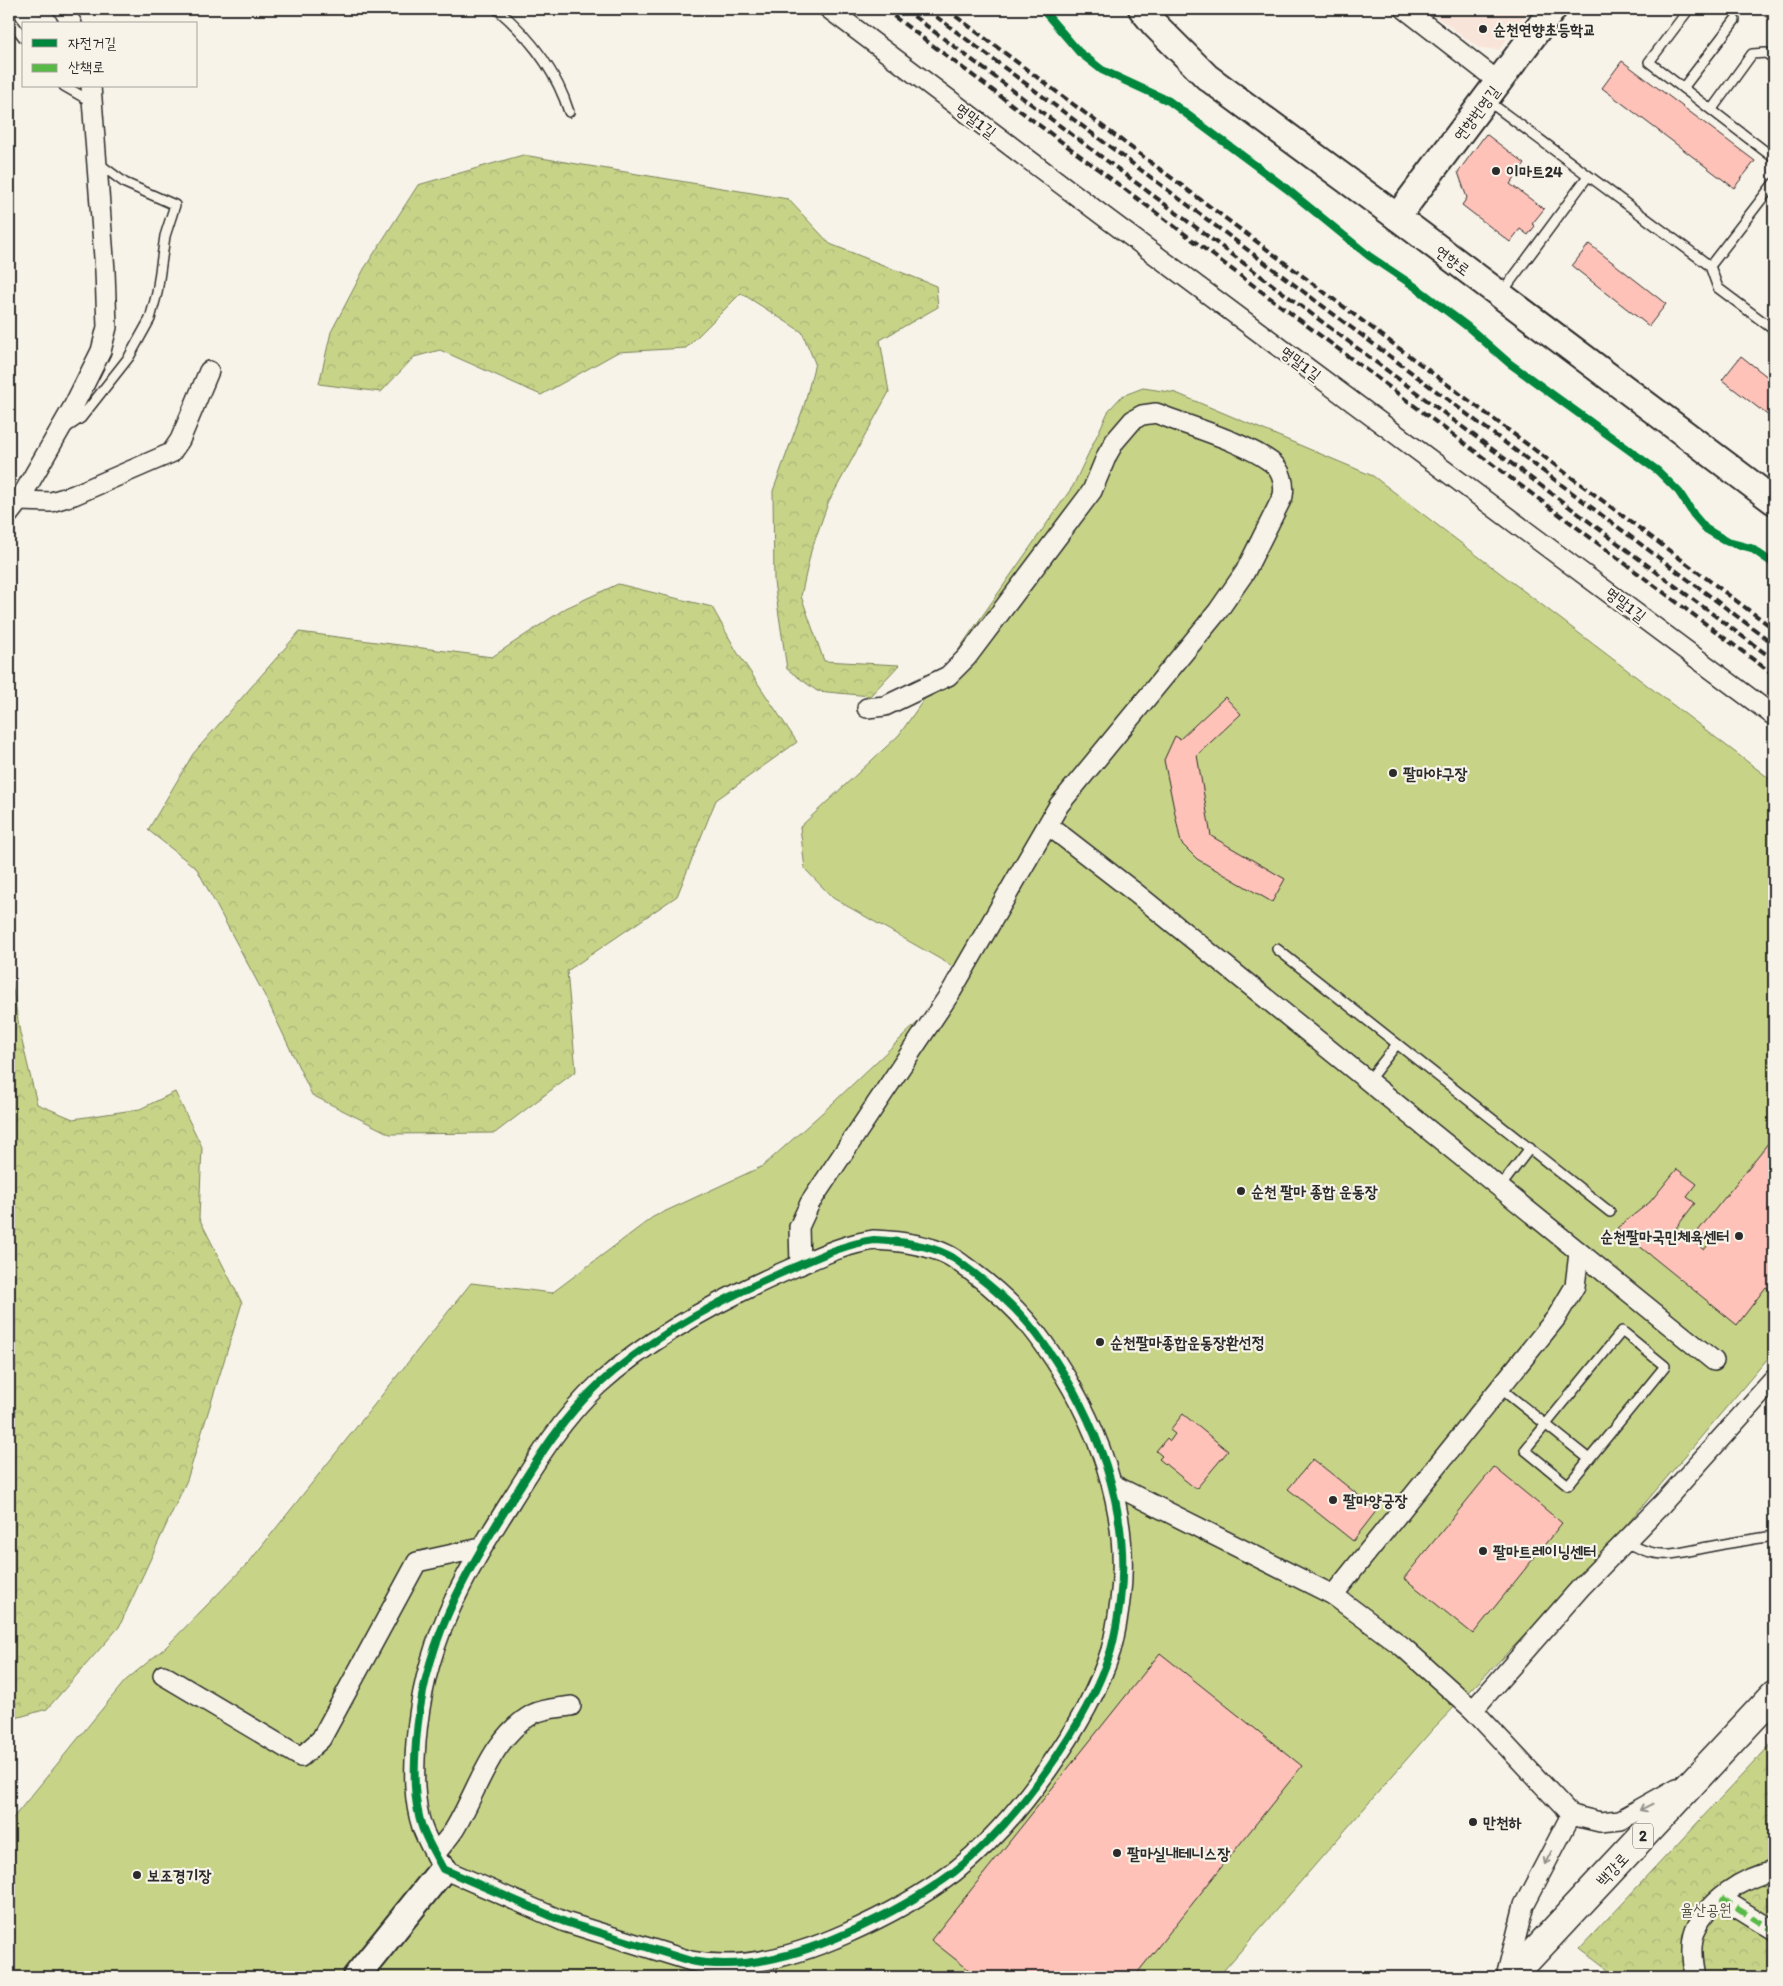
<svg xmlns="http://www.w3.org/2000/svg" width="1783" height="1986" viewBox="0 0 1783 1986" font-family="Itim,'Poor Story',sans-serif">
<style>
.built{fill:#f9e4da}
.grass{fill:#c7d488;stroke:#79805a}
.forest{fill:url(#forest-crowns);stroke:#79805a}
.building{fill:#fec2b8;stroke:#2b2b2b}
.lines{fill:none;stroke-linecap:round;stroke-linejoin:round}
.lane-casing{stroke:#2b2b2b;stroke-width:12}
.street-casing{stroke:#2b2b2b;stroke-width:22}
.secondary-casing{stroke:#2b2b2b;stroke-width:30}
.primary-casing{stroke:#2b2b2b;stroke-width:31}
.lane{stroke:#f7f3e8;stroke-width:9}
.street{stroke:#f7f3e8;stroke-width:19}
.secondary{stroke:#f7f3e8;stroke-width:26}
.primary{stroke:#f7f3e8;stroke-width:28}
.rail{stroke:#2b2b2b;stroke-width:4;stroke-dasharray:8 4;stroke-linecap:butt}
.quiet{stroke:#58b947;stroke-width:6;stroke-dasharray:12 6;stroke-linecap:butt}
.cycleway-casing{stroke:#f7f3e8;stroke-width:11}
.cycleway{stroke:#00873e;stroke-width:8}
.oneway{stroke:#918f8a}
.poi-dot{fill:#2b2b2b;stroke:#f7f3e8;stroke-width:2}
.labels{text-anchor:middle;stroke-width:4.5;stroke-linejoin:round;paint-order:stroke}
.shield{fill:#f7f3e8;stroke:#686764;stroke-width:1}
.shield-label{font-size:15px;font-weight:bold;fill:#2b2b2b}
.poi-label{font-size:16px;font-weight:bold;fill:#2b2b2b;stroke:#f7f3e8;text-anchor:start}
.street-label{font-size:16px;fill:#2b2b2b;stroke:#f7f3e8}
.park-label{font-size:16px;fill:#525542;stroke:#f7f3e8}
</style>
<defs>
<pattern id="forest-crowns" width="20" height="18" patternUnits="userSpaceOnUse" patternTransform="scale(1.25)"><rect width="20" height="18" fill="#c7d488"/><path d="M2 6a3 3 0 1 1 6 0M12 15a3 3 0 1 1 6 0" fill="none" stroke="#abb676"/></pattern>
</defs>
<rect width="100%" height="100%" fill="#f7f3e8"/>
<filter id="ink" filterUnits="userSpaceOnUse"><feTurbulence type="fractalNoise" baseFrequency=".02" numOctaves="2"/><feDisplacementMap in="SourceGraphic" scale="10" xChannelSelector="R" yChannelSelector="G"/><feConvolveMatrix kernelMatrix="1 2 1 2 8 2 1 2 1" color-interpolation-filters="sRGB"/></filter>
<g filter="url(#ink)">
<path class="built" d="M 1426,9 L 1529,9 L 1499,50 L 1479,48 Z"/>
<path class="grass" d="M 1143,388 L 1176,393 L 1373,476 L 1774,782 L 1774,1351 L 1590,1568 L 1432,1730 L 1218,1977 L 9,1977 L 9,1823 L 125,1681 L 166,1647 L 250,1561 L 471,1283 L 552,1293 L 653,1217 L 763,1166 L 833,1103 L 938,1003 L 954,967 L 833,898 L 805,869 L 800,827 L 899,735 L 1073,486 L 1109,410 L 1122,396 Z"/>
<g class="forest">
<path d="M 523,155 L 788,199 L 830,244 L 936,286 L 938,307 L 880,340 L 889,392 L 828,503 L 811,551 L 801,596 L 824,661 L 899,665 L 870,696 L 817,691 L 787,669 L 774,582 L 773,491 L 804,406 L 815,363 L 802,332 L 741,293 L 686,348 L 618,352 L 541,395 L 440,350 L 414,357 L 381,392 L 319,384 L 331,332 L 364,269 L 418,185 Z"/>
<path d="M 618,584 L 712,607 L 737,652 L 797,742 L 716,800 L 677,896 L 567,971 L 576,1071 L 495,1133 L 390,1134 L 312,1095 L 266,998 L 197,869 L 148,830 L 193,754 L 299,632 L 492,657 L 566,608 Z"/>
<path d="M 9,965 L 20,1033 L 37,1104 L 73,1119 L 140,1109 L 175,1092 L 202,1147 L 199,1218 L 242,1303 L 187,1480 L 119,1627 L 47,1709 L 9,1720 Z"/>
<path d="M 1774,1741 L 1774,1977 L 1618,1977 L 1580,1948 Z"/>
</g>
<g class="building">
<path d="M 1755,9 L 1774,9 L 1774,23 Z"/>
<path d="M 1622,61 L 1755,161 L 1734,188 L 1602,88 Z"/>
<path d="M 1486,134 L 1525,164 L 1510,184 L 1544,209 L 1532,224 L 1535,226 L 1528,235 L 1520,229 L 1510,242 L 1462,205 L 1467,198 L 1458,172 Z"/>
<path d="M 1589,244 L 1666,304 L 1649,326 L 1572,266 Z"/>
<path d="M 1741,356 L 1774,382 L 1774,420 L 1722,380 Z"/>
<path d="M 1225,697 L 1241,714 L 1197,755 L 1211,836 L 1285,879 L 1272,902 L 1197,859 L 1181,843 L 1164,760 L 1175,736 L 1180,739 Z"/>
<path d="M 1769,1142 L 1774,1146 L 1774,1293 L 1766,1287 L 1737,1325 L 1617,1228 L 1650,1202 L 1677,1169 L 1697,1184 L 1687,1197 L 1695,1203 L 1676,1228 L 1704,1250 L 1711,1241 L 1698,1231 Z"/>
<path d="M 1183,1414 L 1228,1451 L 1196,1489 L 1159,1459 L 1162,1456 L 1156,1451 L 1167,1438 L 1170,1441 L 1175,1434 L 1170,1430 Z"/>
<path d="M 1313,1459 L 1377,1510 L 1353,1541 L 1288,1489 Z"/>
<path d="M 1494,1467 L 1562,1523 L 1473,1634 L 1404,1578 Z"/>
<path d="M 1160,1653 L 1302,1766 L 1134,1977 L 978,1977 L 931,1940 Z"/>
</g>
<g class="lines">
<defs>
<g id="lane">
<path d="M 497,9 C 530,37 556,70 569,112"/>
<path d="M 1689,9 L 1649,62 L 1774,158"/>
<path d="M 9,11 L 11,21 L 9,34"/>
<path d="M 11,21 L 24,38"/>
<path d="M 64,86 L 92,102"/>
<path d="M 1683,88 L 1735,20"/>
<path d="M 1488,101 L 1710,266 L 1774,183"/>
<path d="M 1712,109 L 1752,54 L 1766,53 L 1774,59"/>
<path d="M 1710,266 L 1718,288 L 1774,330"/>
<path d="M 1501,294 L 1588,176"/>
<path d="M 66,428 L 81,418 L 129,357 L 150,319 L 157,293 L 165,236 L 175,205 L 125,183 L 98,163"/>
<path d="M 1277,949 L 1610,1212"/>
<path d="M 1368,1081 L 1397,1044"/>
<path d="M 1500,1187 L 1530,1148"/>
<path d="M 1622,1331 L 1665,1366 L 1568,1485 L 1525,1450 Z"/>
<path d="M 1500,1388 L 1589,1459"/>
<path d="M 1625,1542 C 1663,1562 1675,1553 1713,1546 C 1734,1542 1754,1539 1774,1536"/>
</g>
<g id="street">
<path d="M 63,9 L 72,24"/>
<path d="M 829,9 L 1106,218 L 1774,716"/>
<path d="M 1405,9 L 1499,82"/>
<path d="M 19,501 L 73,407 L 101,351 L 107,327 L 105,271 L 91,86"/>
<path d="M 9,514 L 19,501 L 51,502 L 74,495 L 171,453 L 180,440 L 209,371"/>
<path d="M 1048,825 L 1137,894 L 1714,1361"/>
<path d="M 874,1240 C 898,1241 926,1244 948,1255 C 956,1259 964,1266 971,1271 C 999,1292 1024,1315 1044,1344 C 1096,1417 1132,1510 1120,1601 C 1118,1617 1115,1635 1111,1650 C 1088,1724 1015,1824 954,1872 C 921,1897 883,1917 845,1934 C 798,1955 742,1971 691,1961 L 565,1922 L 443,1869 C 436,1856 427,1841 422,1827 C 413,1800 414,1770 416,1742 C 423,1646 461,1580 511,1501 C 536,1461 563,1417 598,1385 C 653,1335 729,1295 797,1266 C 822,1255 846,1244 874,1240 Z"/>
<path d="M 800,1265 L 799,1227 L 810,1203 L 951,992 L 1059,805 L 1218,611 L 1245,572 L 1283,496 C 1285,484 1282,470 1271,462 C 1242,441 1190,427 1156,413 L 1142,415 L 1133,420 L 1115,441 L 1107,455 L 1092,491 L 967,657 L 948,676 L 885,706 L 867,708"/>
<path d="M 1112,1484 L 1333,1595 L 1556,1318 L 1575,1286 L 1579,1253"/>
<path d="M 1333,1595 L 1403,1647 L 1473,1710"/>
<path d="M 163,1675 L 301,1757 L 321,1739 L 417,1562 L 481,1548"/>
<path d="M 1677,1788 L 1620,1820 L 1600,1822 L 1571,1815 L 1473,1710 L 1582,1586 L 1662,1504 L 1774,1379"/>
<path d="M 435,1855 C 441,1846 448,1839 454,1830 C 478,1791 490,1738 533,1714 C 544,1708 559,1708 571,1706"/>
<path d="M 1721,1898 L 1774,1931"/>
<path d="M 1506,1977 L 1524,1905 L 1571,1815"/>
<path d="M 1695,1977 C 1692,1963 1690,1945 1695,1931 C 1708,1900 1743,1877 1774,1871"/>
</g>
<g id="secondary">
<path d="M 1142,9 L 1155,25 L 1207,77 L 1397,217 L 1774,501"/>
<path d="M 1397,217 L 1553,9"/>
<path d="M 356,1977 L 443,1869"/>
</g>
<path id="primary" d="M 1511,1977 L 1774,1695"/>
</defs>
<use href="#lane" class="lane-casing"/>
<use href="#street" class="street-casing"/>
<use href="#secondary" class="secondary-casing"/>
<use href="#primary" class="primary-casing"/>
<use href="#lane" class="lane"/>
<use href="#street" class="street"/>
<use href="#secondary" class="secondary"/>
<use href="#primary" class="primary"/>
<g class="rail">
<path d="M 884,9 L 1774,675"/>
<path d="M 904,9 L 1774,660"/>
<path d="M 926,9 L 1774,644"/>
<path d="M 946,9 L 1774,629"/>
</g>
<path class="quiet" d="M 1721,1898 L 1774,1931"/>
<defs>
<g id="cycleway">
<path d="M 1042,9 L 1079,52 L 1102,70 L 1169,101 L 1287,189 L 1369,256 L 1414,286 L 1468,327 L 1509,363 L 1658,471 L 1679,492 L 1694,515 L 1706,529 L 1728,542 L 1751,548 L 1774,564"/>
<path d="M 874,1240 C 898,1241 926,1244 948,1255 C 956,1259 964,1266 971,1271 C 999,1292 1024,1315 1044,1344 C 1096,1417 1132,1510 1120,1601 C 1118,1617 1115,1635 1111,1650 C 1088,1724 1015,1824 954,1872 C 921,1897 883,1917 845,1934 C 798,1955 742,1971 691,1961 L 565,1922 L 443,1869 C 436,1856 427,1841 422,1827 C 413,1800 414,1770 416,1742 C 423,1646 461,1580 511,1501 C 536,1461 563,1417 598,1385 C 653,1335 729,1295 797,1266 C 822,1255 846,1244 874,1240 Z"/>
</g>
</defs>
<use href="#cycleway" class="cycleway-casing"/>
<use href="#cycleway" class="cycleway"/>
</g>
<defs><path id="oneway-shaft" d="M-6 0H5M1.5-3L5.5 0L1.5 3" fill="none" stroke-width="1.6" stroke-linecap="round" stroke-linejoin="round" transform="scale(1.25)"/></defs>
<g class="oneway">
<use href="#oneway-shaft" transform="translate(1646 1807) rotate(153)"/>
<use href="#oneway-shaft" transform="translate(1548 1858) rotate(117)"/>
</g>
</g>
<g class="poi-dot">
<circle cx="1483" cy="29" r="5"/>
<circle cx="1496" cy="171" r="5"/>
<circle cx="1393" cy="773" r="5"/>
<circle cx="1241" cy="1191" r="5"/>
<circle cx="1739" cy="1236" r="5"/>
<circle cx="1100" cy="1342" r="5"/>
<circle cx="1333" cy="1500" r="5"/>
<circle cx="1483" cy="1551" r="5"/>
<circle cx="1473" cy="1822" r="5"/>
<circle cx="1117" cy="1853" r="5"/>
<circle cx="137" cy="1875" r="5"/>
</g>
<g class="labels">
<rect class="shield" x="1633" y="1823.5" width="20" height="25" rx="4"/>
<g class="shield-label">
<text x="1643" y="1841">2</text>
</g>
<g class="poi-label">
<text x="1493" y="35">순천연향초등학교</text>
<text x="1506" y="177">이마트24</text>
<text x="1403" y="779">팔마야구장</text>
<text x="1251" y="1197">순천 팔마 종합 운동장</text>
<text x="1729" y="1242" text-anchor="end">순천팔마국민체육센터</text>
<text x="1110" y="1348">순천팔마종합운동장환선정</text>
<text x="1343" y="1506">팔마양궁장</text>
<text x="1493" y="1557">팔마트레이닝센터</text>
<text x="1483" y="1828">만천하</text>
<text x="1127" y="1859">팔마실내테니스장</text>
<text x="147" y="1881">보조경기장</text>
</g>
<g class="street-label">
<text transform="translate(1476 113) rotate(-53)" y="6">연향번영길</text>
<text transform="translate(976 120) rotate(37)" y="6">명말1길</text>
<text transform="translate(1453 260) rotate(37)" y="6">연향로</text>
<text transform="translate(1301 363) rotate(37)" y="6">명말1길</text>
<text transform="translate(1626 604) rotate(37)" y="6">명말1길</text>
<text transform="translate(1612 1869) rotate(-47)" y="6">백강로</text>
</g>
<g class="park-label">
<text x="1706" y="1915">율산공원</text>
</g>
</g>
<rect width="1783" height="1986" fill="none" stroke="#f7f3e8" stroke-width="30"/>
<rect x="15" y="15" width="1753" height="1956" fill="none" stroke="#2b2b2b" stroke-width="2" filter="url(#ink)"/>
<rect x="22" y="22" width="175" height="65" fill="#f7f3e8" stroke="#a5a39c"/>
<rect x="32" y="39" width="25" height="8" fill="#00873e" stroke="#a5a39c"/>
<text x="68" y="48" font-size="15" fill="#2b2b2b">자전거길</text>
<rect x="32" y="64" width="25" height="8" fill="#58b947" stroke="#a5a39c"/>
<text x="68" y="72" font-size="15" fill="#2b2b2b">산책로</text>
</svg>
